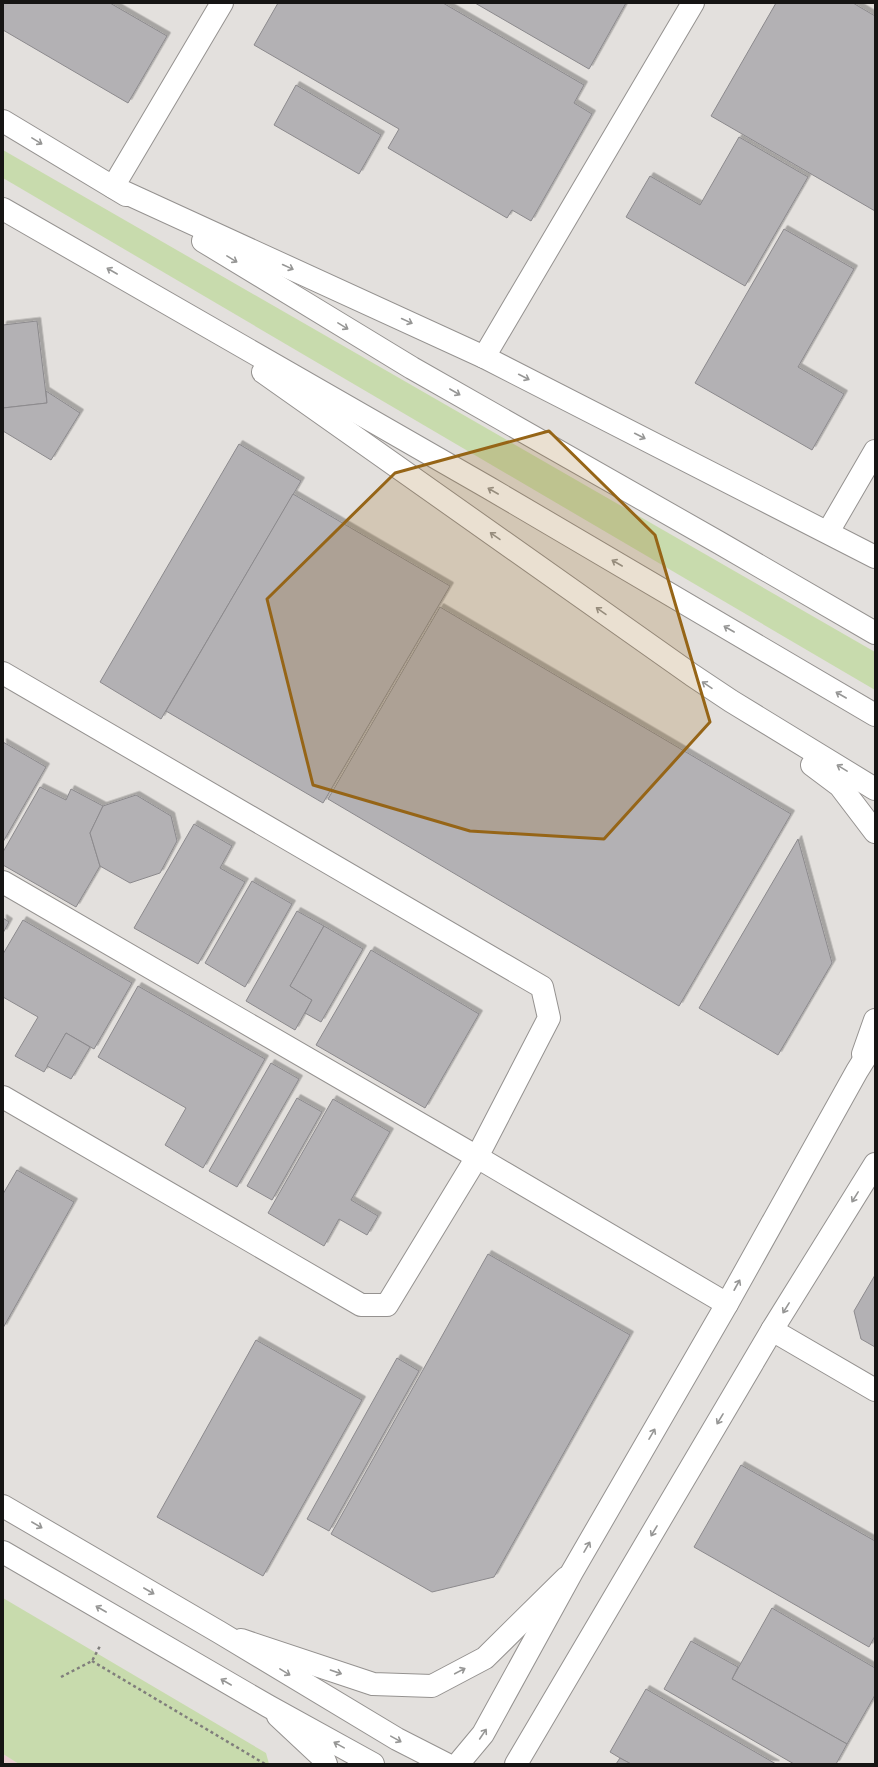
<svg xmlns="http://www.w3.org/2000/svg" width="878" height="1767" viewBox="0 0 878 1767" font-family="'Golos Text',sans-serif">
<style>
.education{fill:#eacfd1}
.green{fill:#c8dbad}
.building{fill:#b3b1b4;stroke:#8c8a8d;filter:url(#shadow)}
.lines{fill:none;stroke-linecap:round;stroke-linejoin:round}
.minor-casing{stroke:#959290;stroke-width:24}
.tertiary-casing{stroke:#959290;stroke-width:24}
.path{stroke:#807e7c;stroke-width:2.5;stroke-dasharray:3 3;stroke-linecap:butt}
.minor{stroke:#fff;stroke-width:22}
.tertiary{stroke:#fff;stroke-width:22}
.oneway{stroke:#969695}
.marked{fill:#966517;fill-opacity:0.2;stroke:#966517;stroke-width:3;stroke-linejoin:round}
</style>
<defs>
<filter id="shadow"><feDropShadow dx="3.5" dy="-3.5" stdDeviation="0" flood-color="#0004"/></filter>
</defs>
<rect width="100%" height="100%" fill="#e3e0dd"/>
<path class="education" d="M 3,1754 L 19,1764 L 3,1764 Z"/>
<g class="green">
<path d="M 3,150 L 875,652 L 875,690 L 3,178 Z"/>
<path d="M 3,1598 L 266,1753 L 269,1764 L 19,1764 L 3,1754 Z"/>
</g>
<g class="building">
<path d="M 3,3 L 110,3 L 167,36 L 128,103 L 3,30 Z"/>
<path d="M 278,3 L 443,3 L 584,85 L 574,103 L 592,114 L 531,221 L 512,210 L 507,218 L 388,148 L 399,129 L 254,45 Z"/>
<path d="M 475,3 L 626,3 L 589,69 Z"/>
<path d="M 776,3 L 853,3 L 875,16 L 875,211 L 711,116 Z"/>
<path d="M 296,85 L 381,135 L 359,174 L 274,125 Z"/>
<path d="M 739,137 L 808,177 L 745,286 L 626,217 L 650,176 L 700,205 Z"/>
<path d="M 784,229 L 854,269 L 798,367 L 844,394 L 812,450 L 695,383 Z"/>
<path d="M 37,321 L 47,403 L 3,408 L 3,325 Z"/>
<path d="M 46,391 L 80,413 L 51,460 L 3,431 L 3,408 L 47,403 Z"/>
<path d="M 239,444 L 301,481 L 161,719 L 100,682 Z"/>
<path d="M 293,494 L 450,586 L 323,803 L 166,711 Z"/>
<path d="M 440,607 L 791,814 L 679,1006 L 328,799 Z"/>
<path d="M 3,742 L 46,767 L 3,842 Z"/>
<path d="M 40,787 L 66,800 L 71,789 L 103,806 L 90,833 L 100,866 L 76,907 L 3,865 L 3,852 Z"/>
<path d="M 136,795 L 171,816 L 177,841 L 160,873 L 130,883 L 100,866 L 90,833 L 103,806 Z"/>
<path d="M 194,824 L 232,846 L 220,868 L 245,882 L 198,964 L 134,928 Z"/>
<path d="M 798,839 L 832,963 L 778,1055 L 699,1008 Z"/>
<path d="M 252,881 L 292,904 L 245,987 L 205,963 Z"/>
<path d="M 297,911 L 324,926 L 290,986 L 312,1000 L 295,1030 L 246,1001 Z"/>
<path d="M 3,918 L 9,922 L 3,933 Z"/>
<path d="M 23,920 L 132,983 L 94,1049 L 66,1033 L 44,1072 L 15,1056 L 38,1017 L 3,997 L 3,954 Z"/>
<path d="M 324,926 L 363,949 L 321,1022 L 305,1013 L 312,1000 L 290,986 Z"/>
<path d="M 371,950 L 479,1014 L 425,1108 L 316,1045 Z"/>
<path d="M 138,986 L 265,1059 L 203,1168 L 165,1145 L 186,1108 L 98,1057 Z"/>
<path d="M 66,1033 L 90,1047 L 71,1079 L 47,1066 Z"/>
<path d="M 271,1063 L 299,1079 L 237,1187 L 209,1171 Z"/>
<path d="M 297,1098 L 322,1112 L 272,1200 L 247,1186 Z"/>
<path d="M 333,1099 L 390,1132 L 351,1200 L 378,1216 L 367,1235 L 339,1219 L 324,1246 L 268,1213 Z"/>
<path d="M 17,1170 L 74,1202 L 3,1328 L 3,1194 Z"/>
<path d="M 488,1254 L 630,1335 L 494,1577 L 432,1592 L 331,1534 Z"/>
<path d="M 875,1275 L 875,1347 L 861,1339 L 854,1311 Z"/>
<path d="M 256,1340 L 362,1400 L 263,1576 L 157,1517 Z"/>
<path d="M 397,1358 L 419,1371 L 329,1531 L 307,1519 Z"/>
<path d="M 741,1465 L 875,1541 L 875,1636 L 869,1647 L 694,1547 Z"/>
<path d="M 772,1608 L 875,1668 L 875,1695 L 847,1744 L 732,1679 Z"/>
<path d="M 691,1641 L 738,1667 L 732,1679 L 847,1744 L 836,1764 L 794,1764 L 664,1689 Z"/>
<path d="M 646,1689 L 776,1764 L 631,1764 L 620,1758 L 610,1752 Z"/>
<path d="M 620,1758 L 631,1764 L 616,1764 Z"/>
</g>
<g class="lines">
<defs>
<g id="minor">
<path d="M 3,882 L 477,1157"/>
<path d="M 241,1640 L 373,1684 L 432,1686 L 485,1658 L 566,1578"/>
<path d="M 278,1716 L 324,1759 L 326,1764"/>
</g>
<g id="tertiary">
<path d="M 222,3 L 113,187 L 484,357 L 875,557"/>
<path d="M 3,121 L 126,195"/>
<path d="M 3,209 L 489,488 L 875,715"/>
<path d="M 203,241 L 412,368 L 718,542 L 875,633"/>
<path d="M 484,357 L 693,3"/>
<path d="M 263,372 L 692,675 L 731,701 L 875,789"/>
<path d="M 828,532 L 875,451"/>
<path d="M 3,673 L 542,987 L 549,1018 L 477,1157 L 727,1304"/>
<path d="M 812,765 L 840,786 L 875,832"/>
<path d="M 863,1054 L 875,1020"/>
<path d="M 3,1097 L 361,1305 L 387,1305 L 477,1157"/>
<path d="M 772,1330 L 875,1390"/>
<path d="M 3,1506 L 219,1632 L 397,1739 L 446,1764"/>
<path d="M 3,1552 L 268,1706 L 373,1764"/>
<path d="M 458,1764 L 483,1734 L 572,1572 L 727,1304 L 857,1071 L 875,1042"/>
<path d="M 516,1764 L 772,1330 L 875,1164"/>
</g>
</defs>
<use href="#minor" class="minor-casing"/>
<use href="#tertiary" class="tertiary-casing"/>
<g class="path">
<path d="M 92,1661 L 265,1764"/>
<path d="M 61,1677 L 92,1661 L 100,1646"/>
</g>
<use href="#minor" class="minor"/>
<use href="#tertiary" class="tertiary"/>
</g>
<defs><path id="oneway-shaft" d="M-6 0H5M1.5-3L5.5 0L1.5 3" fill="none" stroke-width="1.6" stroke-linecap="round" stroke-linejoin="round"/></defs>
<g class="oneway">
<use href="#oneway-shaft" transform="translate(37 141) rotate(31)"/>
<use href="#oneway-shaft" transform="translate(232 259) rotate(31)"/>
<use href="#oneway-shaft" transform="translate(288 267) rotate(25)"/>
<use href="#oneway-shaft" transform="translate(112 271) rotate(-150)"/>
<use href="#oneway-shaft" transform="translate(407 321) rotate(25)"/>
<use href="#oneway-shaft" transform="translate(343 326) rotate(31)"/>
<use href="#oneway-shaft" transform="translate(524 377) rotate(27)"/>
<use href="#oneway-shaft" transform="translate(455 392) rotate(30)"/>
<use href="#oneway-shaft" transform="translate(640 436) rotate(27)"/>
<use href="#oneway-shaft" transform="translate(493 491) rotate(-150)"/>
<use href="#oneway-shaft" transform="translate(495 536) rotate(-145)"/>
<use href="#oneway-shaft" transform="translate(617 563) rotate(-150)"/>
<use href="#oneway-shaft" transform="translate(601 611) rotate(-145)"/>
<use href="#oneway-shaft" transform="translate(729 629) rotate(-150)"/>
<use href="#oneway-shaft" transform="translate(707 685) rotate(-146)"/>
<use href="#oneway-shaft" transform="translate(841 695) rotate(-150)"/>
<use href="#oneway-shaft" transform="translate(842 768) rotate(-149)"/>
<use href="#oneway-shaft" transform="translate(855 1197) rotate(122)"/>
<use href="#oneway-shaft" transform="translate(737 1285) rotate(-61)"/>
<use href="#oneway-shaft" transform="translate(786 1308) rotate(122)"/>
<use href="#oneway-shaft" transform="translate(720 1419) rotate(121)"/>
<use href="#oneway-shaft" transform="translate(652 1434) rotate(-60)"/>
<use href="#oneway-shaft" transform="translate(37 1525) rotate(30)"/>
<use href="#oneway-shaft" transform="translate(654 1531) rotate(121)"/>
<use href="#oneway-shaft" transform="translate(587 1547) rotate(-60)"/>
<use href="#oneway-shaft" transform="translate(149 1591) rotate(30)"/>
<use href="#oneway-shaft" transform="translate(101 1609) rotate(-150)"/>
<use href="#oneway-shaft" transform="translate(460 1671) rotate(-28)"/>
<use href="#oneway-shaft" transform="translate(285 1672) rotate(31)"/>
<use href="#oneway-shaft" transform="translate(336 1672) rotate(19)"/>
<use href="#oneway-shaft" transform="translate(226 1682) rotate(-150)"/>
<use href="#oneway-shaft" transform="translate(483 1734) rotate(-56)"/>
<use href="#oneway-shaft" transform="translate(396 1739) rotate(29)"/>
<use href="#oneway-shaft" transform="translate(339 1745) rotate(-151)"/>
</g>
<path class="marked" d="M 549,431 L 655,535 L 710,722 L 604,839 L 470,831 L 313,785 L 267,599 L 395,473 Z"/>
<rect width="878" height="1767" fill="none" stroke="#161514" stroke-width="8"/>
</svg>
